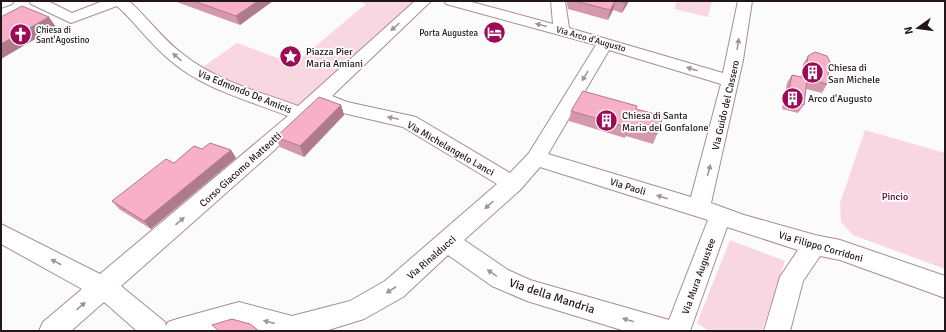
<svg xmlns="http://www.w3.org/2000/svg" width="946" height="332" viewBox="0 0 946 332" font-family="Signika,sans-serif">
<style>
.green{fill:#f9d7e2}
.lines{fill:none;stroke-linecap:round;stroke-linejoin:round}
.minor-casing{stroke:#ac8b96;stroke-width:2}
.minor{fill:#fff;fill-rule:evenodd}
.wall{fill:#d497ac}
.shaded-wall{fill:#ad7b8c}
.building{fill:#f7b0c8;stroke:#ad7b8c}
.oneway{fill:#9c9698}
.labels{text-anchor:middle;stroke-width:3.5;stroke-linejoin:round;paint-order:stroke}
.far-poi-label{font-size:9px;fill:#22161a;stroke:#fff;text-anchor:start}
.far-street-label{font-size:9px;fill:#22161a;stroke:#fff}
.poi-label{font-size:10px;fill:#22161a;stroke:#fff;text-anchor:start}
.street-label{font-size:10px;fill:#22161a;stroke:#fff}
.park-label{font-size:10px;fill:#52052c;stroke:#fff}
.near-street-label{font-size:12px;fill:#22161a;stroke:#fff}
</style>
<rect width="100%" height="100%" fill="#fbfbfb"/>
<g class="green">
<path d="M 357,1 L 416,1 L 297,108 L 208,74 L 200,69 L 237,43 L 294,64 L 366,4 Z"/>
<path d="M 677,1 L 712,1 L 708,17 L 674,9 Z"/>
<path d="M 865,130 L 945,153 L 945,269 L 853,235 L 841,222 L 840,203 Z"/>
<path d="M 730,240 L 785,261 L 762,331 L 709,331 L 697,323 Z"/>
</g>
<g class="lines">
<defs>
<g id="minor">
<path d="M 1,1 L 14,1 L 12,4 L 1,8 Z"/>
<path d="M 29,1 L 48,1 L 72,13 L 103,1 L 129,1 C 148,18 163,40 184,55 C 217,81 260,92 298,106 L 415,1 L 431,1 L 332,96 L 347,102 L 416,117 L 510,173 L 529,153 L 596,45 L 446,4 L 444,1 L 468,1 L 553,24 L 551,1 L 565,1 L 569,28 L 723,73 L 738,1 L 752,1 L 743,60 L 711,203 L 744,215 L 815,235 L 840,240 L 945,276 L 945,298 L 840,260 L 820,256 L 803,281 L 790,331 L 764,331 L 780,277 L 798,250 L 727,227 L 690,331 L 625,331 L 527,301 L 492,286 L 448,255 L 403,297 L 364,319 L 325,331 L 258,331 L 239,326 L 220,331 L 137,331 L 104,302 L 71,331 L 39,331 L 43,322 L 82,289 L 1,244 L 1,224 L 100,274 L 288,116 C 248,100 203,89 171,61 C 151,45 136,23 117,6 L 71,23 L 31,4 ZM 609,50 L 721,84 L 691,197 L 548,154 ZM 322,105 L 343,113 L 403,127 L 497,184 L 385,281 L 350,301 L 292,316 L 239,302 L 177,319 L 168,322 L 166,326 L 165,322 L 121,286 L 269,155 ZM 540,167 L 708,220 L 669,320 L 530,280 L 508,270 L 464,240 L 520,190 Z"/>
</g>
</defs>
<use href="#minor" class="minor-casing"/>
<use href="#minor" class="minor"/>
</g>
<g class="wall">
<path d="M 174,1 L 273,1 L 240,25 Z"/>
<path d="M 567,1 L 629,1 L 622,13 L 613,10 L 608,20 L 568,9 L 567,4 Z"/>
<path d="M 808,56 L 827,84 L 822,93 L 806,89 L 804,105 L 798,113 L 782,109 L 787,83 L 792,75 L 801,77 L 803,64 Z"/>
<path d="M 341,105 L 344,115 L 304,157 L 280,147 L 276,137 Z"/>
<path d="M 636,109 L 657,134 L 653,144 L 626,136 L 625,138 L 569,121 L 571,111 Z"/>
<path d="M 231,150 L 236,158 L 151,229 L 119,209 L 112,201 L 174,163 Z"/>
</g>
<g class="shaded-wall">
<path d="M 258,1 L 273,1 L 240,25 L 236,16 Z"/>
<path d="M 616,1 L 613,10 L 608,20 L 610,10 Z"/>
<path d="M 626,1 L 629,1 L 622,13 L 625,3 Z"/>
<path d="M 49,17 L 56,27 L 1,59 L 1,44 Z"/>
<path d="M 341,105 L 344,115 L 304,157 L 300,146 Z"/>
<path d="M 231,150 L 236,158 L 151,229 L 144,221 Z"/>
</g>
<g class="building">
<path d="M 194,1 L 258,1 L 236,16 Z"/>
<path d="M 575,1 L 615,1 L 610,10 Z"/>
<path d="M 618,1 L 626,1 L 625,3 Z"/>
<path d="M 22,6 L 49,17 L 1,44 L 1,17 Z"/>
<path d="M 815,52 L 827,56 L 830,62 L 827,84 L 807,79 L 804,105 L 787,100 L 792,75 L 805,78 L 808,56 Z"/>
<path d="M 583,91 L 637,106 L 636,109 L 663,116 L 657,134 L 629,126 L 629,128 L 571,111 Z"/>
<path d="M 319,97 L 341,105 L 300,146 L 276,137 Z"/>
<path d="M 210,143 L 231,150 L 144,221 L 112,201 L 166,159 L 174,163 L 194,146 L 202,149 Z"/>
<path d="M 232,319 L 250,324 L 259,331 L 219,331 L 212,325 Z"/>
</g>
<defs><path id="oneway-solid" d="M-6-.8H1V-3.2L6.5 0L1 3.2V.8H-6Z"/></defs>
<g class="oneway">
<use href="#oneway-solid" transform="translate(541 25) rotate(-165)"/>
<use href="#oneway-solid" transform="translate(395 27) rotate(138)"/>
<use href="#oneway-solid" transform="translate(738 44) rotate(-81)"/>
<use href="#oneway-solid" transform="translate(177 57) rotate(-139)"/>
<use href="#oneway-solid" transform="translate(692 69) rotate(-163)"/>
<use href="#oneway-solid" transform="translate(585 76) rotate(121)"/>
<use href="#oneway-solid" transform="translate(393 118) rotate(-168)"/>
<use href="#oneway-solid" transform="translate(709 170) rotate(-75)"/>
<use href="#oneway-solid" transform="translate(662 197) rotate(-163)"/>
<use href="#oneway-solid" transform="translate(489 205) rotate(138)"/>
<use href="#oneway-solid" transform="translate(180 221) rotate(-41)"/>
<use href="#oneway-solid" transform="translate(56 262) rotate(-152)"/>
<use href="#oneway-solid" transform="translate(492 273) rotate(-146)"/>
<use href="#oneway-solid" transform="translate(391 290) rotate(147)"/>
<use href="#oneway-solid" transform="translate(81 306) rotate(-41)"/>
<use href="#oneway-solid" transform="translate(628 320) rotate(-163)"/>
<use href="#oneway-solid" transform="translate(269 322) rotate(-165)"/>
</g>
<defs>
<symbol id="hotel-disc" viewBox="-11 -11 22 22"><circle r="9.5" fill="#9c0a58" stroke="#fff"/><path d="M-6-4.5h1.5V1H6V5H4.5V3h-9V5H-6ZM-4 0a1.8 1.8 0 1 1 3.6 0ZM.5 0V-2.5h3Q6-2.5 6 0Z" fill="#fff"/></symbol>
<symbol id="church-disc" viewBox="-11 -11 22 22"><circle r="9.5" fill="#9c0a58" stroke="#fff"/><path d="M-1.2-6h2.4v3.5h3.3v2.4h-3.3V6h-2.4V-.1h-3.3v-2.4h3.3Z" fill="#fff"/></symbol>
<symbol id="sight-disc" viewBox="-11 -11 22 22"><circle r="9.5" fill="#9c0a58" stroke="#fff"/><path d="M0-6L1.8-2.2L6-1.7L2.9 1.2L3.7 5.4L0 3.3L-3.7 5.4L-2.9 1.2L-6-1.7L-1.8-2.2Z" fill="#fff"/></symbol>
<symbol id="building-disc" viewBox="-11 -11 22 22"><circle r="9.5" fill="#9c0a58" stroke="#fff"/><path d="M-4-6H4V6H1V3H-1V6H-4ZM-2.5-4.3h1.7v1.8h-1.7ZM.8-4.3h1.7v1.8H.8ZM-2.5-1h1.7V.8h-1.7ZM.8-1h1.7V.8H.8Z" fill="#fff"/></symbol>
</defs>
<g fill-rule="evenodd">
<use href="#hotel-disc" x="482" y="20" width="25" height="25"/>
<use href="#church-disc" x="8" y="22" width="25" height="25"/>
<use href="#sight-disc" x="278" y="44" width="25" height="25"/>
<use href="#building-disc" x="800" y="60" width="25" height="25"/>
<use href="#building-disc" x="780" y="86" width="25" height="25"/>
<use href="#building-disc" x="594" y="108" width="25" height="25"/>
</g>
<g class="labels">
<g class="far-poi-label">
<text x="36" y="33">Chiesa di<tspan x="36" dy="10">Sant'Agostino</tspan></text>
<text x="478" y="36" text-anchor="end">Porta Augustea</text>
</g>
<g class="far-street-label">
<text transform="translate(591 39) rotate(16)" y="3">Via Arco d'Augusto</text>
</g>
<g class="poi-label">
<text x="306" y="55">Piazza Pier<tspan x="306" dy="12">Maria Amiani</tspan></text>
<text x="828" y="71">Chiesa di<tspan x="828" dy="12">San Michele</tspan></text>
<text x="808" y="102">Arco d'Augusto</text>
<text x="622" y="119">Chiesa di Santa<tspan x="622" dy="12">Maria del Gonfalone</tspan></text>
</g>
<g class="street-label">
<text transform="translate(245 91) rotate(22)" y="4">Via Edmondo De Amicis</text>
<text transform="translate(725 105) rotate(-77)" y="4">Via Guido del Cassero</text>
<text transform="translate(451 148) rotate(30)" y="4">Via Michelangelo Lanci</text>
<text transform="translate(240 169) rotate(-42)" y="4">Corso Giacomo Matteotti</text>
<text transform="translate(628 186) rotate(17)" y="4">Via Paoli</text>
<text transform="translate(821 246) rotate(16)" y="4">Via Filippo Corridoni</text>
<text transform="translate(431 257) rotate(-41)" y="4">Via Rinalducci</text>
<text transform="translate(698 276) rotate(-70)" y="4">Via Mura Augustee</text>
</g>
<g class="park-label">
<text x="895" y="200">Pincio</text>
</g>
<g class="near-street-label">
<text transform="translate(552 296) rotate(18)" y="4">Via della Mandria</text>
</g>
</g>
<rect width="946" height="332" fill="none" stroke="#22161a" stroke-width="4"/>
<g transform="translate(918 28) rotate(256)" stroke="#ffffff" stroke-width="3" paint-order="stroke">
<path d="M0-3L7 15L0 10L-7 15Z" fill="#22161a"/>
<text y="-6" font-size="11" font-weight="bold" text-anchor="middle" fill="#22161a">N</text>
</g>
</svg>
